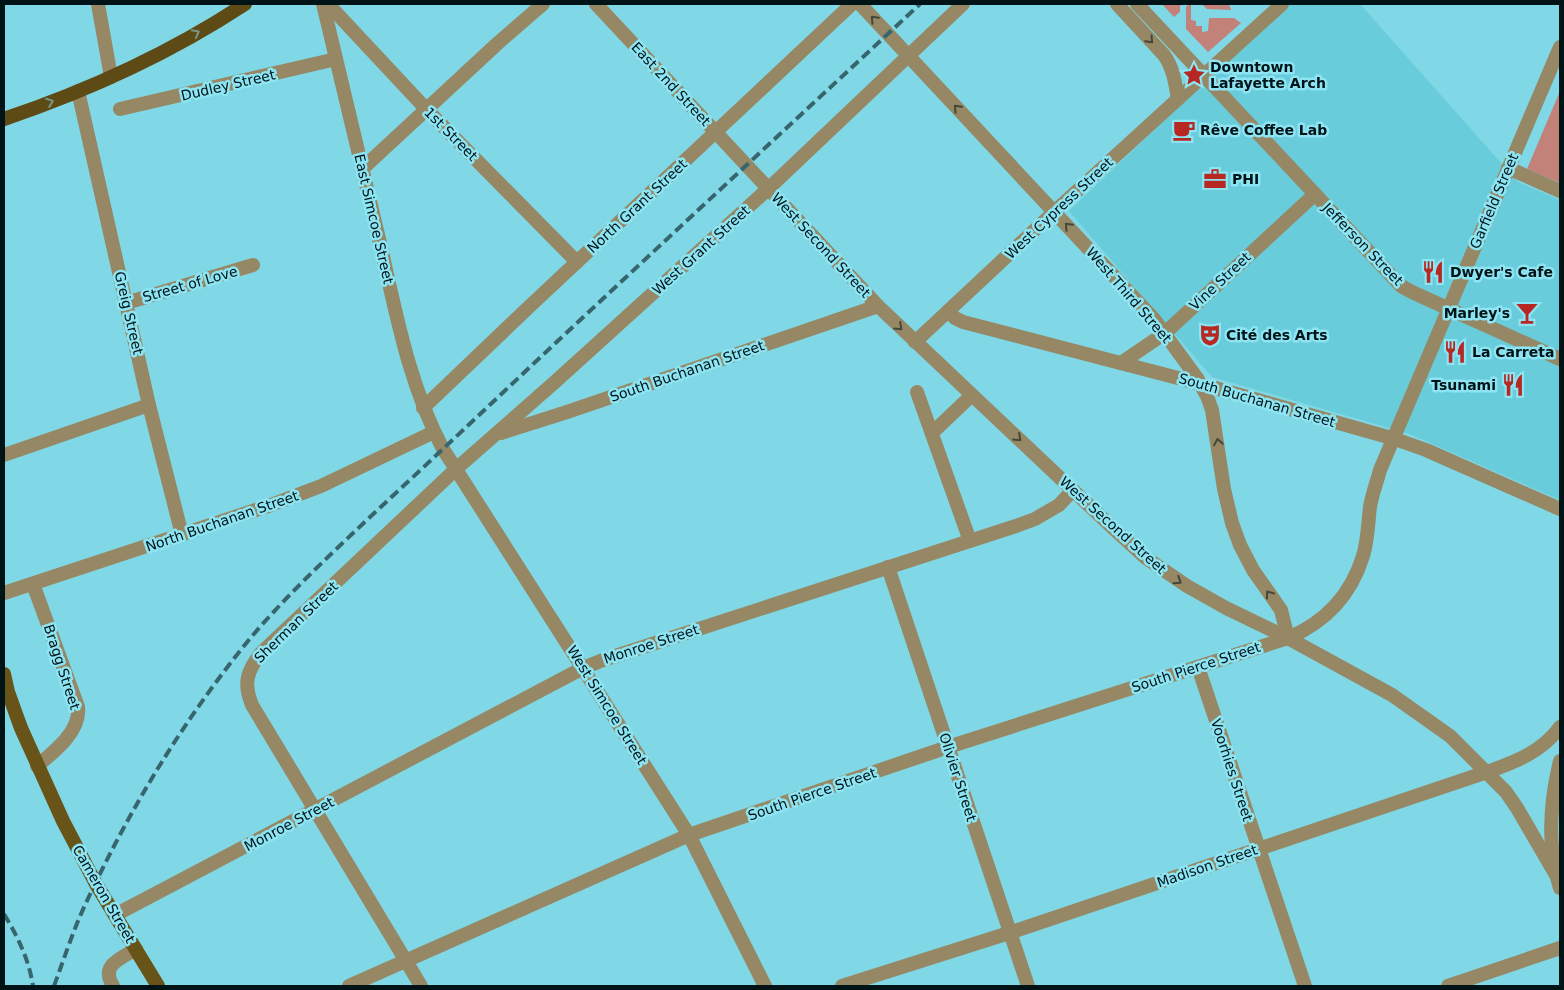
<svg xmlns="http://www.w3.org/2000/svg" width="1564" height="990" viewBox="0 0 1564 990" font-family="'DejaVu Sans',sans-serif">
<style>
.built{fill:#69ccdb}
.green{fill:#c38279}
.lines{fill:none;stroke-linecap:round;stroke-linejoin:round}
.minor{stroke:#968864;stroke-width:14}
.tertiary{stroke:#968864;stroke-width:14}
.primary{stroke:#685319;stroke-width:14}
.trunk{stroke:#5e4a14;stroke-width:14}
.rail{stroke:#36656d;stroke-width:4;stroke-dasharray:10 5;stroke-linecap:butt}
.oneway{stroke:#44483a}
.oneway2{stroke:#769783}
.labels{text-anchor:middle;stroke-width:5;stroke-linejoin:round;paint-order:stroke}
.poi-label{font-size:14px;font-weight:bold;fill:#001317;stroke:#8de4f2;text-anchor:start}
.street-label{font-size:14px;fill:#001317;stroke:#8de4f2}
</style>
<rect width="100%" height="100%" fill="#80d7e5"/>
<path class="built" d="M 1287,4 L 1360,4 L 1518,182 L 1560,200 L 1560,500 L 1407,433 L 1212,377 L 1069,211 Z"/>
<g class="green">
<path d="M 1162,4 L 1183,4 L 1180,6 L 1180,12 L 1174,17 Z"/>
<path d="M 1189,4 L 1191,5 L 1191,20 L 1196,21 L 1196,26 L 1202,26 L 1202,32 L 1208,31 L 1209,18 L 1234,18 L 1241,23 L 1208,52 L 1186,29 L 1186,7 Z"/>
<path d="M 1202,4 L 1229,5 L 1231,9 L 1231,10 L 1207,9 Z"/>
<path d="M 1560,91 L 1560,183 L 1527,169 Z"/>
</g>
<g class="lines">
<g class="minor">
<path d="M 98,4 L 111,77"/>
<path d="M 328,4 L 427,110 L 577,262"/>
<path d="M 1117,4 L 1164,55 C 1174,69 1175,83 1178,99"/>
<path d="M 78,91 L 149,405 L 182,535"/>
<path d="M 120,109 L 336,59"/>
<path d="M 1508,168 L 1560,191"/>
<path d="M 362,169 L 498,43 L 543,4"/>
<path d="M 126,303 L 253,265"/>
<path d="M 948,311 L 955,318 L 963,322 L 1201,384 L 1395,439 L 1426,450 L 1560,509"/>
<path d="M 915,342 L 1054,212 L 1282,4"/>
<path d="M 1121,363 L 1165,333 L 1315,194"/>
<path d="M 917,392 L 970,541"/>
<path d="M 423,408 L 531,305 L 852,4"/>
<path d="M 501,433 L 567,412 L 878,306"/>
<path d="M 932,433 L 972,395"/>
<path d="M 4,455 L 149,405"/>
<path d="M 888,567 L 1028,986"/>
<path d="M 33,584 L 78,707 C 81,731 54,752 37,766"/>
<path d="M 4,593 L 271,505 L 321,486 L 434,432"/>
<path d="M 1198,667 L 1305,986"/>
<path d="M 115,915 L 583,668 L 603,660 L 1016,526 L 1035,519 L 1059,505 L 1073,490"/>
<path d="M 113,986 C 100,965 120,959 136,949"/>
<path d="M 421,986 L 252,705 C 243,683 247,671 261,653 L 456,469 L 556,381 L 768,189 L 963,4"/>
<path d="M 842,986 L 1009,933 L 1487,772"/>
<path d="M 1448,986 L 1560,948"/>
</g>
<g class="tertiary">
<path d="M 323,4 C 342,84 361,163 380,243 C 396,313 409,385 443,449 L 689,835 L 765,986"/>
<path d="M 596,4 L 878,306 L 1114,529 L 1146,558 L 1187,586 L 1226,608 L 1288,638 L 1392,695 L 1450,736 L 1506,792 L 1517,808 L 1556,875"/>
<path d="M 860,4 L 1154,319 L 1197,378 L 1207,396 L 1212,410 L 1224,489 L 1232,523 L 1240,545 L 1253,570 L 1281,610 L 1288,638"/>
<path d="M 1137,4 L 1401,286 L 1414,293 L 1560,359"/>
<path d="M 1560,761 C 1550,802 1547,848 1560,888"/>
<path d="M 1487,772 C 1515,762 1542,752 1560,727"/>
<path d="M 349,986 L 689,835 L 948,747 L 1288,638 C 1326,622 1351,595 1363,556 C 1368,540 1368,523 1370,507 C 1372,494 1377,482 1380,470 L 1560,47"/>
</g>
<path class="primary" d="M 4,674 L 8,692 L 21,728 L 63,821 L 96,884 L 158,986"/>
<path class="trunk" d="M 4,119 C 87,91 172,52 245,4"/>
<g class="rail">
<path d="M 4,914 C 18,937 29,960 33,986"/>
<path d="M 54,986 C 64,959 73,931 85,905 C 130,808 185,717 253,635 C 289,593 330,555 370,517 C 424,467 477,417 530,367 C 660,245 790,125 920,4"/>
</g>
</g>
<defs><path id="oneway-chevron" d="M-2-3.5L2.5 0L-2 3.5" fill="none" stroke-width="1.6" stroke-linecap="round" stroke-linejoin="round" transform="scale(1.25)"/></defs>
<g class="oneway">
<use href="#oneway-chevron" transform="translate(874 19) rotate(-133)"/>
<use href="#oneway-chevron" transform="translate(1150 40) rotate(47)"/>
<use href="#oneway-chevron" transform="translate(957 108) rotate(-133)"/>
<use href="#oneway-chevron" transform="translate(1068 226) rotate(-133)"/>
<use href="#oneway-chevron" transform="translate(899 327) rotate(44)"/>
<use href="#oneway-chevron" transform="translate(1018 438) rotate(43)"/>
<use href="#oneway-chevron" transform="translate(1218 442) rotate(-99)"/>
<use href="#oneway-chevron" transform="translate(1178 581) rotate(33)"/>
<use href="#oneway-chevron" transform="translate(1269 594) rotate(-126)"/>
</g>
<g class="oneway2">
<use href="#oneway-chevron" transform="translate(196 33) rotate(-28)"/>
<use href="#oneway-chevron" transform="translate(50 102) rotate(-21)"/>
</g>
<defs>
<symbol id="sight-bare" viewBox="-9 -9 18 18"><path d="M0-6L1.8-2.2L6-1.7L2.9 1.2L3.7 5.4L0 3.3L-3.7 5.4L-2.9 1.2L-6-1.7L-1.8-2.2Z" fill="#b72822" stroke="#8de4f2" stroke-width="2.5" paint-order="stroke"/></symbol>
<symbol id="cafe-bare" viewBox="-9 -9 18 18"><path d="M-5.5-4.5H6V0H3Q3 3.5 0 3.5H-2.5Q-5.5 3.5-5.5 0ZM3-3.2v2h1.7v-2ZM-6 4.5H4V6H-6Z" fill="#b72822" stroke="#8de4f2" stroke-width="2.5" paint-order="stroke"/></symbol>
<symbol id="office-bare" viewBox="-9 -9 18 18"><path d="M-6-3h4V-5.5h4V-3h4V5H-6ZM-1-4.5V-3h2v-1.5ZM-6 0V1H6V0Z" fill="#b72822" stroke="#8de4f2" stroke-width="2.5" paint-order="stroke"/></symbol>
<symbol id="restaurant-bare" viewBox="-9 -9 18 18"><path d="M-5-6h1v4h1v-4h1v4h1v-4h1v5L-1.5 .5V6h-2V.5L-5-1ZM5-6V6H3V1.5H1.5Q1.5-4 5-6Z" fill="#b72822" stroke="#8de4f2" stroke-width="2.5" paint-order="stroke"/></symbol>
<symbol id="bar-bare" viewBox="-9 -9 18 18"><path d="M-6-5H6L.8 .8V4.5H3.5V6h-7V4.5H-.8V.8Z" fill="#b72822" stroke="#8de4f2" stroke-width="2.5" paint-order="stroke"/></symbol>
<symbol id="theatre-bare" viewBox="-9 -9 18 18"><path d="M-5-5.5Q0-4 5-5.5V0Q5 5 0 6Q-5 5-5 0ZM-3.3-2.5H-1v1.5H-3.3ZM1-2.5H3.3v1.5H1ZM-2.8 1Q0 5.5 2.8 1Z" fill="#b72822" stroke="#8de4f2" stroke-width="2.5" paint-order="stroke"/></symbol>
</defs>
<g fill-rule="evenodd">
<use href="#sight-bare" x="1178" y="59" width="32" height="32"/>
<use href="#cafe-bare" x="1168" y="114" width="32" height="32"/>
<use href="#office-bare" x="1199" y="163" width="32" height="32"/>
<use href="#restaurant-bare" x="1417" y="256" width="32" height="32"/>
<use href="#bar-bare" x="1511" y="297" width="32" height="32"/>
<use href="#theatre-bare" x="1194" y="319" width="32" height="32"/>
<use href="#restaurant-bare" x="1439" y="336" width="32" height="32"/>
<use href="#restaurant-bare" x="1497" y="369" width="32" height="32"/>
</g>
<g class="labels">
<g class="poi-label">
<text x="1210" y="72">Downtown<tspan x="1210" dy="16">Lafayette Arch</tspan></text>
<text x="1200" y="135">Rêve Coffee Lab</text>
<text x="1232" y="184">PHI</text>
<text x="1450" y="277">Dwyer's Cafe</text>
<text x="1510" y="318" text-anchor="end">Marley's</text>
<text x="1226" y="340">Cité des Arts</text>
<text x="1472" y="357">La Carreta</text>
<text x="1496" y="390" text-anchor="end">Tsunami</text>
</g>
<g class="street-label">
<text transform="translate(671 84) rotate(47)" y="5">East 2nd Street</text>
<text transform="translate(228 85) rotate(-13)" y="5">Dudley Street</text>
<text transform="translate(451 134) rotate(45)" y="5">1st Street</text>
<text transform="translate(1494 201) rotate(-67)" y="5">Garfield Street</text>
<text transform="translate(637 206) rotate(-43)" y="5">North Grant Street</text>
<text transform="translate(1059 208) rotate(-43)" y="5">West Cypress Street</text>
<text transform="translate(374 219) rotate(77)" y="5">East Simcoe Street</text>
<text transform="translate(1363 244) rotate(46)" y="5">Jefferson Street</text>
<text transform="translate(821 245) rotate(47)" y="5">West Second Street</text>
<text transform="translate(701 250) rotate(-42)" y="5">West Grant Street</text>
<text transform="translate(1220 281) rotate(-43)" y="5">Vine Street</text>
<text transform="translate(190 284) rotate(-16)" y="5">Street of Love</text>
<text transform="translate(1129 295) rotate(49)" y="5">West Third Street</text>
<text transform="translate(129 313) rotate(77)" y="5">Greig Street</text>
<text transform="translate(687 371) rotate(-19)" y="5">South Buchanan Street</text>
<text transform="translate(1257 400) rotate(16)" y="5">South Buchanan Street</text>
<text transform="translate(222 521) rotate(-19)" y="5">North Buchanan Street</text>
<text transform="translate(1113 525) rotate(42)" y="5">West Second Street</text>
<text transform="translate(296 622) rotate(-44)" y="5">Sherman Street</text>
<text transform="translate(651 644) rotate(-18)" y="5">Monroe Street</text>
<text transform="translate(62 667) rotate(72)" y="5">Bragg Street</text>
<text transform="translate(1196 667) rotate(-18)" y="5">South Pierce Street</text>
<text transform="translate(607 705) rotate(58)" y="5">West Simcoe Street</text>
<text transform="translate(1232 770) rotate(72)" y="5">Voorhies Street</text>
<text transform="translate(958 777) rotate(72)" y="5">Olivier Street</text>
<text transform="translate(812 794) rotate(-19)" y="5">South Pierce Street</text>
<text transform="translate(289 824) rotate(-28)" y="5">Monroe Street</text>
<text transform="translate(1207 866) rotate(-19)" y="5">Madison Street</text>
<text transform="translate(104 894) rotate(60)" y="5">Cameron Street</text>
</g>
</g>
<rect width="1564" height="990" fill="none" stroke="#001317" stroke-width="10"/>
</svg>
